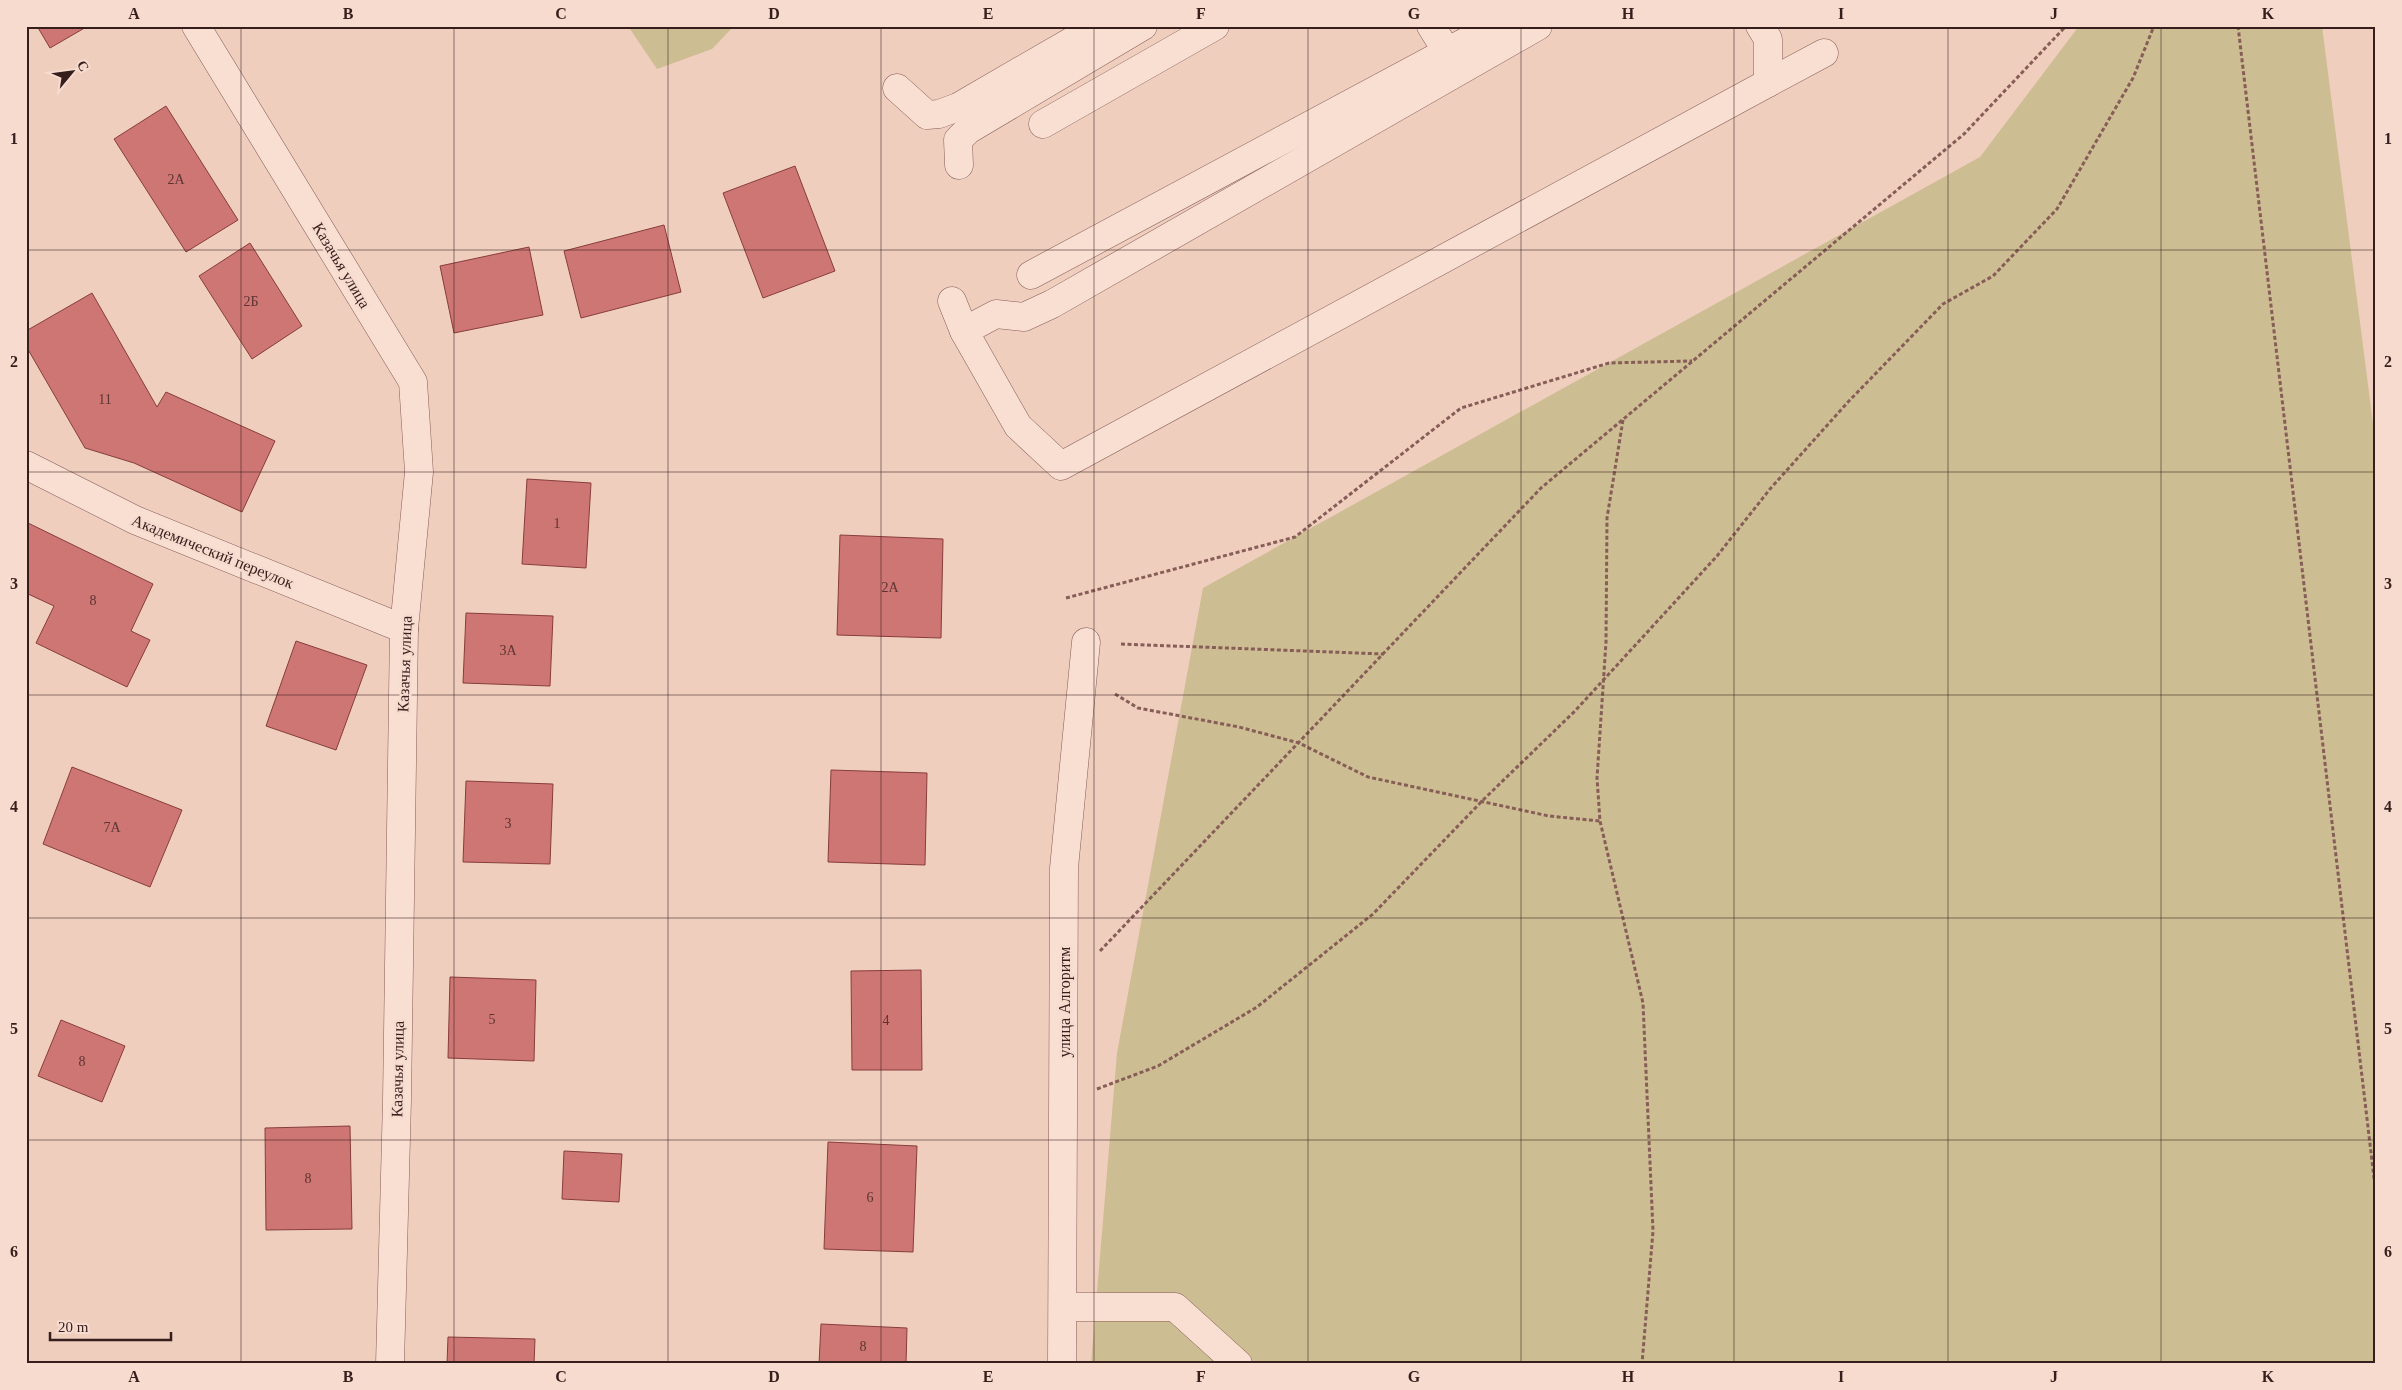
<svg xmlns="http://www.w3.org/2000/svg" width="2402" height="1390" viewBox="0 0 2402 1390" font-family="Georgia,serif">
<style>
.green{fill:#cdbd92}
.building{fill:#ce7673;stroke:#873d3c}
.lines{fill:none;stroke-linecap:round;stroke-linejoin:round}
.minor-casing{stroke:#875e57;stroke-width:29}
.path{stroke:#875e57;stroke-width:3;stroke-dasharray:4 2.5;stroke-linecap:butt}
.minor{stroke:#f9ded2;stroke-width:28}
.grid{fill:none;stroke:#361e1c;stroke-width:1;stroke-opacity:0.55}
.labels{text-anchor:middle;stroke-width:5;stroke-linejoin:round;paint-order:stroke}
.number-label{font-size:14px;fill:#5c3432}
.street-label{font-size:16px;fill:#361e1c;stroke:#f6dbce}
.neatline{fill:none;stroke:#361e1c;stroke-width:2}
.grid-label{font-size:16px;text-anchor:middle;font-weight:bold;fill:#361e1c}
</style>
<rect width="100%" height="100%" fill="#efcebe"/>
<g class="green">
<path d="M 628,26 L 733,26 L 733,27 L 712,49 L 657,69 Z"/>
<path d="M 2079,26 L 2322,26 L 2376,447 L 2376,1364 L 1091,1364 L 1117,1053 L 1203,588 L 1980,157 Z"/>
</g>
<g class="building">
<path d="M 37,26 L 88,26 L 50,48 Z"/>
<path d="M 166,106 L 238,220 L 186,252 L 114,139 Z"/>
<path d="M 795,166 L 835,271 L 763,298 L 723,193 Z"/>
<path d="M 664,225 L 681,292 L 581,318 L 564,251 Z"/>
<path d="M 250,243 L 302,326 L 252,359 L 199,276 Z"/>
<path d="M 529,247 L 543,315 L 454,333 L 440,266 Z"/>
<path d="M 92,293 L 157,407 L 166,392 L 275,441 L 242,512 L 134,463 L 85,448 L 26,346 L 26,331 Z"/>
<path d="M 527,479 L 591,483 L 586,568 L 522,564 Z"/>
<path d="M 26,522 L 153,584 L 131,631 L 150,640 L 127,687 L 36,643 L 54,606 L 26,593 Z"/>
<path d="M 840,535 L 943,539 L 941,638 L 837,635 Z"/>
<path d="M 466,613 L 553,616 L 550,686 L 463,683 Z"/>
<path d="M 296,641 L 367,665 L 336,750 L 266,726 Z"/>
<path d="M 72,767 L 182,810 L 150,887 L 43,844 Z"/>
<path d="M 831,770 L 927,773 L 925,865 L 828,862 Z"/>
<path d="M 466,781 L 553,784 L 550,864 L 463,862 Z"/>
<path d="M 921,970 L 922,1070 L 852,1070 L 851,971 Z"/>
<path d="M 450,977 L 536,980 L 534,1061 L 448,1058 Z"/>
<path d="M 61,1020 L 125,1046 L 102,1102 L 38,1076 Z"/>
<path d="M 350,1126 L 352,1229 L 266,1230 L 265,1128 Z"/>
<path d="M 828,1142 L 917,1146 L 913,1252 L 824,1249 Z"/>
<path d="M 564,1151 L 622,1154 L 619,1202 L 562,1199 Z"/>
<path d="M 821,1324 L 907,1328 L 906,1364 L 819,1364 Z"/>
<path d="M 448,1337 L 535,1339 L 534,1364 L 447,1364 Z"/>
</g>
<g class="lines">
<defs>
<g id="minor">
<path d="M 196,26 L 413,382 L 419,472 L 404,629 L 397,1100 L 390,1364"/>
<path d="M 1431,26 L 1447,52"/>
<path d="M 1768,83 L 1824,53"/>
<path d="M 897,88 L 927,115 L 939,114 L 958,107 L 1098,26"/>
<path d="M 1043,124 L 1215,26"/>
<path d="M 959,165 L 958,140 L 968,130 L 1143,26"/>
<path d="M 1031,275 L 1495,26"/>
<path d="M 952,301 L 964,331 L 996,314 L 1024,317 L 1052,304 L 1538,26"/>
<path d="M 964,331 L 1018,426 L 1061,466 L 1768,83 L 1768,39 L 1760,26"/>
<path d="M 26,465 L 135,520 L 404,629"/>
<path d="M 1063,1307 L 1175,1307 L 1238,1364"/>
<path d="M 1062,1364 L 1064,868 L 1086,642"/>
</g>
</defs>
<use href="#minor" class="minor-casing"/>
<g class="path">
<path d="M 2238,26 L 2376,1195"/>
<path d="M 1623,420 L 1607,518 L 1606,642 L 1597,778 L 1600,821 L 1643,1003 L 1653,1231 L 1642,1364"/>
<path d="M 1066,598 L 1295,537 L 1461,408 L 1609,363 L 1692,361"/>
<path d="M 1121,644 L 1384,654"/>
<path d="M 1115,694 L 1138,708 L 1239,727 L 1299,743 L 1368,777 L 1549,816 L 1600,821"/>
<path d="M 1100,951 L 1541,488 L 1964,134 L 2066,26"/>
<path d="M 1097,1089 L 1158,1066 L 1257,1007 L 1373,914 L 1483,800 L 1575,711 L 1717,556 L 1770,489 L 1848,402 L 1943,304 L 1993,276 L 2057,209 L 2133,78 L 2154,26"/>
</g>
<use href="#minor" class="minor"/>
</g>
<path class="grid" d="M 241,26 L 241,1364M 454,26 L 454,1364M 668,26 L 668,1364M 881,26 L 881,1364M 1094,26 L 1094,1364M 1308,26 L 1308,1364M 1521,26 L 1521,1364M 1734,26 L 1734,1364M 1948,26 L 1948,1364M 2161,26 L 2161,1364M 26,250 L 2376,250M 26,472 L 2376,472M 26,695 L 2376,695M 26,918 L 2376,918M 26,1140 L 2376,1140"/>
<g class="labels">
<g class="number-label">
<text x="176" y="184">2А</text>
<text x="251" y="306">2Б</text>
<text x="105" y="404">11</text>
<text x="557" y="528">1</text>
<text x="890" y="592">2А</text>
<text x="93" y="605">8</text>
<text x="508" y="655">3А</text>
<text x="508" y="828">3</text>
<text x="112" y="832">7А</text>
<text x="492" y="1024">5</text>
<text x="886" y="1025">4</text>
<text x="82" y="1066">8</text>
<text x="308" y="1183">8</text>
<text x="870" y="1202">6</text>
<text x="863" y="1351">8</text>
</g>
<g class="street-label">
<text transform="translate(342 265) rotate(59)" y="6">Казачья улица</text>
<text transform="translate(213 551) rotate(22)" y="6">Академический переулок</text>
<text transform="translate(404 664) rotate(-88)" y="6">Казачья улица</text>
<text transform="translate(1064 1002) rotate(-90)" y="6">улица Алгоритм</text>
<text transform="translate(397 1069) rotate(-89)" y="6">Казачья улица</text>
</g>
</g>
<rect width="2402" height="1390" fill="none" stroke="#f6dbce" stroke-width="55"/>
<g transform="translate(72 72) rotate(61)" stroke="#f6dbce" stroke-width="4" paint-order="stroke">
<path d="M0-4L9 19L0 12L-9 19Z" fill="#361e1c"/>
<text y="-8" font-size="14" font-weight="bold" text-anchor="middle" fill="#361e1c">С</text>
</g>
<path d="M50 1332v8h121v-8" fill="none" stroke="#361e1c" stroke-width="2.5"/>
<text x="58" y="1332" font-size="15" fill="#361e1c" stroke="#f6dbce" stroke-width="4" paint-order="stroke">20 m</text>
<rect x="28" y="28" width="2346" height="1334" class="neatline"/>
<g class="grid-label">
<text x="134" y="19">A</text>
<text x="348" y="19">B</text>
<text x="561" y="19">C</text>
<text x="774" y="19">D</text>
<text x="988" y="19">E</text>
<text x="1201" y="19">F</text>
<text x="1414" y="19">G</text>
<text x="1628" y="19">H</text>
<text x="1841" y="19">I</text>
<text x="2054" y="19">J</text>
<text x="2268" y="19">K</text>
<text x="14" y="144">1</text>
<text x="2388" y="144">1</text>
<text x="14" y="367">2</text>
<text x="2388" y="367">2</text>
<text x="14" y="589">3</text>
<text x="2388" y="589">3</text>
<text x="14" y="812">4</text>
<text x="2388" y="812">4</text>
<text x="14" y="1034">5</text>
<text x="2388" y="1034">5</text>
<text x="14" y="1257">6</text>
<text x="2388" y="1257">6</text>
<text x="134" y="1382">A</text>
<text x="348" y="1382">B</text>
<text x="561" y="1382">C</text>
<text x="774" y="1382">D</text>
<text x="988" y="1382">E</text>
<text x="1201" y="1382">F</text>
<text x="1414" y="1382">G</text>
<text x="1628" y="1382">H</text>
<text x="1841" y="1382">I</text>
<text x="2054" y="1382">J</text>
<text x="2268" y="1382">K</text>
</g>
</svg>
